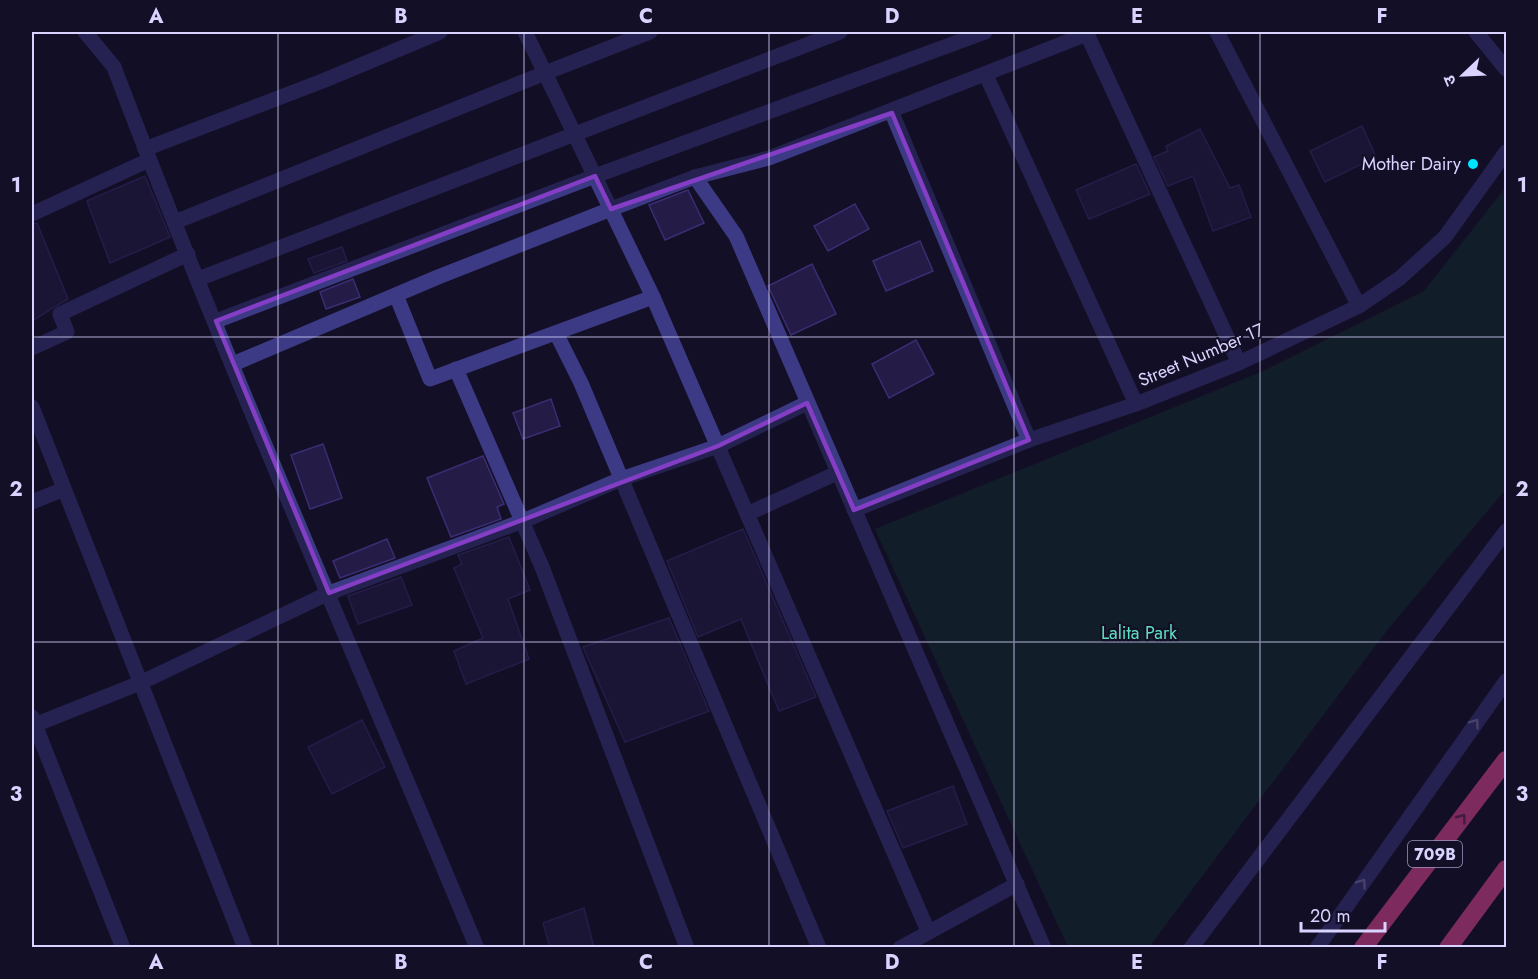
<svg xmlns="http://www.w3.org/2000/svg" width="1538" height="979" viewBox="0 0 1538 979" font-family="Jost,'Noto Sans Devanagari',sans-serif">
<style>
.green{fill:#12302f}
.building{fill:#241b47;stroke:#3b2d73;stroke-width:1.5}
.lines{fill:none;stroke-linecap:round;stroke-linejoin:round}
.minor{stroke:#3d3a85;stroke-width:15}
.highway{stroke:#ff4fa3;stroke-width:18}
.oneway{stroke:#837fbc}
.oneway2{stroke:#7d2c5e}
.marked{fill:none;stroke:#843dc5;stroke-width:4.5;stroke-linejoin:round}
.grid{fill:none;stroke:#d9d4ff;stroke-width:1.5;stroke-opacity:0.55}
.poi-dot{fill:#00e5ff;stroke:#130f26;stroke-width:2}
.labels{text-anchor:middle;stroke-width:4.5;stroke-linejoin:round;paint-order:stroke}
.shield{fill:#130f26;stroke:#9e99be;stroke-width:1.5}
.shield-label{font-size:16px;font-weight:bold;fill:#d9d4ff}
.poi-label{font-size:18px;fill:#d9d4ff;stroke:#130f26;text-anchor:end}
.street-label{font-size:18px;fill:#d9d4ff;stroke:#130f26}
.park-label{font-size:18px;fill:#5fe0c0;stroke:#130f26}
.neatline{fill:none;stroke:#d9d4ff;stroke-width:2}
.grid-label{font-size:20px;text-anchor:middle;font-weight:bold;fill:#d9d4ff}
</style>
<rect width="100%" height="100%" fill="#130f26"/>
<path class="green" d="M 1506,187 L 1506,489 L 1388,629 L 1149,947 L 1068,947 L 875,529 L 1261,372 L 1424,291 Z"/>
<g class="building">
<path d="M 1362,126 L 1376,157 L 1325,182 L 1310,151 Z"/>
<path d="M 1200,129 L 1230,188 L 1239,185 L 1251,217 L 1213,231 L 1193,176 L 1168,186 L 1154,157 L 1168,151 L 1166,146 Z"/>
<path d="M 1136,164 L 1150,194 L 1089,219 L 1076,190 Z"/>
<path d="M 145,176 L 170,237 L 110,263 L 87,201 Z"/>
<path d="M 688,190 L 704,223 L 665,240 L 649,205 Z"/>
<path d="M 855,204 L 869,229 L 828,251 L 814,226 Z"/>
<path d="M 37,223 L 68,299 L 32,321 L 32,224 Z"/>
<path d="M 920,241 L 933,271 L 886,291 L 873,261 Z"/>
<path d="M 342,247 L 347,261 L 314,273 L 308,259 Z"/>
<path d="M 812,264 L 836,314 L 791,335 L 768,286 Z"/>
<path d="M 353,279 L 360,297 L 326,309 L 320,292 Z"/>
<path d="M 916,340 L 934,374 L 889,398 L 872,364 Z"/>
<path d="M 551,399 L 560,426 L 523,439 L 513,413 Z"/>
<path d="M 323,444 L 342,498 L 310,509 L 291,455 Z"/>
<path d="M 483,456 L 504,504 L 497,507 L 501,519 L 451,537 L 427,478 Z"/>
<path d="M 743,529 L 816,697 L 779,711 L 741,619 L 698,637 L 667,561 Z"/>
<path d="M 509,537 L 530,590 L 508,599 L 529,659 L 466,684 L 454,651 L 483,638 L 454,568 L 462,564 L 458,555 Z"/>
<path d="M 387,539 L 395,558 L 340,578 L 333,561 Z"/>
<path d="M 401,577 L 412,605 L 358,624 L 348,596 Z"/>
<path d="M 669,618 L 709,711 L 625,742 L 583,647 Z"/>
<path d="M 362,720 L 385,767 L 332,794 L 308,747 Z"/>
<path d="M 953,786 L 967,824 L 903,848 L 887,811 Z"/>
<path d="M 584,908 L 594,948 L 550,948 L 543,923 Z"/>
</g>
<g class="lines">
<g class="minor">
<path d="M 85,32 L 114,67 C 226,364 355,654 477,948"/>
<path d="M 650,32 L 545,73 L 653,297 L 928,931"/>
<path d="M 1086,32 L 1239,363"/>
<path d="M 1217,32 L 1359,306"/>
<path d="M 1476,32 L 1506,69"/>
<path d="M 986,75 L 1136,404"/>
<path d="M 892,113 L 1029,440"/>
<path d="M 145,149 L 325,80 L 440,32"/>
<path d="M 695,177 L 736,236 L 1044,948"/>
<path d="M 32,214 L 149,160"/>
<path d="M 175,222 L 545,73 L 525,32"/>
<path d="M 198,279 L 840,32"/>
<path d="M 396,295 L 430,379 L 653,297"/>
<path d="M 216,321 L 595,176 L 985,32"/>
<path d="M 556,333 L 581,383 L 819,948"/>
<path d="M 32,348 L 67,332 L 60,314 L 188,254"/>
<path d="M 233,364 L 438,277 L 611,209 L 695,177 L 769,158 L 1087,34"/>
<path d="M 456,369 L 542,567 L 687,948"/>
<path d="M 32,407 L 245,948"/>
<path d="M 32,502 L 64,489"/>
<path d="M 854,510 L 1029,440 L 1136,404 L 1239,363 L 1359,306 L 1400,278 L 1445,237 L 1506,152"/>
<path d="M 747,514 L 837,473"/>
<path d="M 32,717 L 123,948"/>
<path d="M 32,726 L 140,683 L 329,593 L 523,521 L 621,479 L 718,446 L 807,403"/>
<path d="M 900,948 L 1017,884"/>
<path d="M 1191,948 L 1506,531"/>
<path d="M 1317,948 L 1506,681"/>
</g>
<g class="highway">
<path d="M 1363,948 L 1506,760"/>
<path d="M 1448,948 L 1506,869"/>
</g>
</g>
<defs><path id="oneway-chevron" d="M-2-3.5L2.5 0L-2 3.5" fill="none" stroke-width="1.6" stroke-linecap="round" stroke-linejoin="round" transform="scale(1.5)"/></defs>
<g class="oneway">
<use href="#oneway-chevron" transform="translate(1475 723) rotate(-55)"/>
<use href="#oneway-chevron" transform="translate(1362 883) rotate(-55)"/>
</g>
<use class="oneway2" href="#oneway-chevron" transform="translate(1462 818) rotate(-53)"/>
<path d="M0 0H1538V979H0ZM 892,113 L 1029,440 L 854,510 L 807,403 L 718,446 L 329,593 L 216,321 L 595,176 L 611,209 Z" fill="#130f26" fill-opacity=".55" fill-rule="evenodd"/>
<path class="marked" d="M 892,113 L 1029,440 L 854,510 L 807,403 L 718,446 L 329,593 L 216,321 L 595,176 L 611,209 Z"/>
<path class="grid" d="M 278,32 L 278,948M 524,32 L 524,948M 769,32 L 769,948M 1014,32 L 1014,948M 1260,32 L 1260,948M 32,337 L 1506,337M 32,642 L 1506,642"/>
<circle class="poi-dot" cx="1473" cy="164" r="6"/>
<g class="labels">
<rect class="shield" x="1408" y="841" width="54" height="26" rx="4.5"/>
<g class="shield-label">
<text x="1435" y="860">709B</text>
</g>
<g class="poi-label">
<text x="1461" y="170">Mother Dairy</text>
</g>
<g class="street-label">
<text transform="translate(1201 355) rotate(-23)" y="6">Street Number 17</text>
</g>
<g class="park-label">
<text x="1139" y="639">Lalita Park</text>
</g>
</g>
<rect width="1538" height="979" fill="none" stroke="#130f26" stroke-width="66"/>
<g transform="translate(1463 75) rotate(247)" stroke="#130f26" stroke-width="4.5" paint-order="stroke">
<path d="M0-4.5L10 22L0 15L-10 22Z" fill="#d9d4ff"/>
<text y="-9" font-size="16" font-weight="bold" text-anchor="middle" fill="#d9d4ff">उ</text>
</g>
<path d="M1301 922v9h84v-9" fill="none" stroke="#d9d4ff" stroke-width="3"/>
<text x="1310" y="922" font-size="18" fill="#d9d4ff" stroke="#130f26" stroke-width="4.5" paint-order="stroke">20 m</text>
<rect x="33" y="33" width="1472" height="913" class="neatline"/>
<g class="grid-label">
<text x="156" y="23">A</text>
<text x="401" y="23">B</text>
<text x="646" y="23">C</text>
<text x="892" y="23">D</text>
<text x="1137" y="23">E</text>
<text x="1382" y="23">F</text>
<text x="16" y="192">1</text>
<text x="1522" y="192">1</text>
<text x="16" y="496">2</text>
<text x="1522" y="496">2</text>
<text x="16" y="801">3</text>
<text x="1522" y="801">3</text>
<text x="156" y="969">A</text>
<text x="401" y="969">B</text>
<text x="646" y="969">C</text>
<text x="892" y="969">D</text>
<text x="1137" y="969">E</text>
<text x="1382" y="969">F</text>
</g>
</svg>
